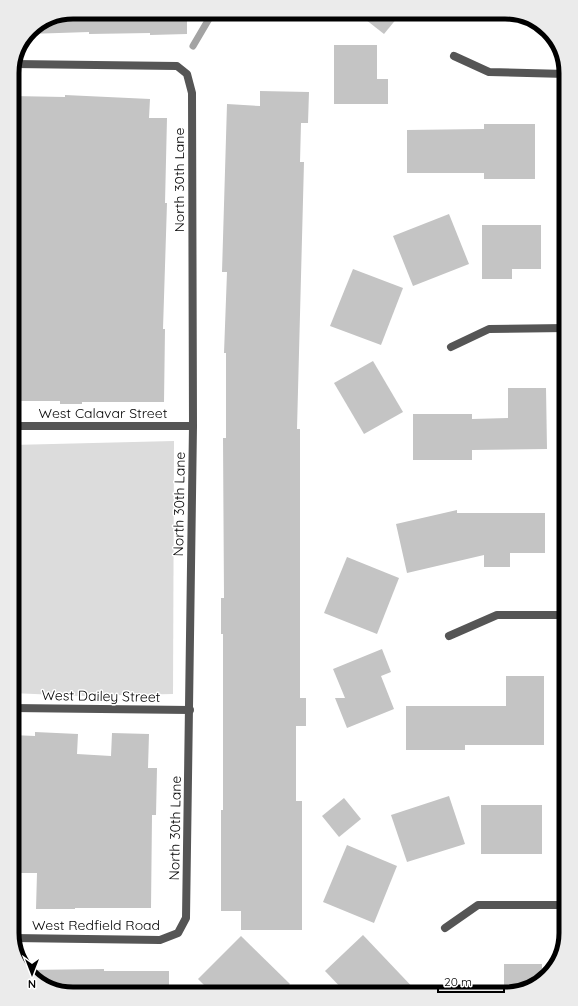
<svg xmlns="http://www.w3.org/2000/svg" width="578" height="1006" viewBox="0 0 578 1006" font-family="Quicksand,sans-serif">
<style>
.green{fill:#dcdcdc}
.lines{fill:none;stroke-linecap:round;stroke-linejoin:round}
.stream{stroke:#a3a3a3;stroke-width:7}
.building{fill:#c4c4c4}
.minor{stroke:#555;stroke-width:8}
.labels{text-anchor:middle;stroke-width:3;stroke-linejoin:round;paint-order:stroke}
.street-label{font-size:14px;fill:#000;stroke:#fff}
.rim{fill:none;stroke:#000;stroke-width:5}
</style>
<rect width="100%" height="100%" fill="#fff"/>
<path class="green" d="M 174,441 L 173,694 L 79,696 L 12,693 L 12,445 Z"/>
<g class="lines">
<path class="stream" d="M 193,46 L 213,12"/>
</g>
<g class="building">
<path d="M 73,12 L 187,12 L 187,34 L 150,35 L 150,33 L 89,34 L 89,32 L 28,34 L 30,30 Z"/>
<path d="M 356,12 L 402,12 L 384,34 Z"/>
<path d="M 334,45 L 377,45 L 377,79 L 388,79 L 388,104 L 334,104 Z"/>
<path d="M 260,91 L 309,92 L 308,123 L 301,123 L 300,162 L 304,162 L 297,429 L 300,429 L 300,698 L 306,698 L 306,726 L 296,726 L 296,801 L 302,801 L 302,930 L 241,930 L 241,911 L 221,911 L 221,810 L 223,810 L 223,634 L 221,634 L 221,598 L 224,598 L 223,438 L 226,438 L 226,353 L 224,353 L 227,272 L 222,272 L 227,104 L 260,106 Z"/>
<path d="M 65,95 L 150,99 L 149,118 L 167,118 L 165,203 L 167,203 L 163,329 L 165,329 L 164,402 L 82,402 L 82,404 L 60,404 L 60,401 L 12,401 L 12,96 L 65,97 Z"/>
<path d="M 484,124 L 535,124 L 535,179 L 484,179 L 484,173 L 407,173 L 407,130 L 484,129 Z"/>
<path d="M 449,214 L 469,264 L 413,286 L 393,236 Z"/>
<path d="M 482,225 L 541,225 L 541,269 L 512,269 L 512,279 L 482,279 Z"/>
<path d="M 353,269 L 403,288 L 381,345 L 330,326 Z"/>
<path d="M 373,361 L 403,412 L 364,434 L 334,383 Z"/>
<path d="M 508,388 L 546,388 L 547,449 L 472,450 L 472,460 L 413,460 L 413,414 L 472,414 L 472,419 L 508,418 Z"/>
<path d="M 457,510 L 457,513 L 545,513 L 545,553 L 510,553 L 510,567 L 484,567 L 484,555 L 407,573 L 396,524 Z"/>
<path d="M 347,557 L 399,578 L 377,634 L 324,613 Z"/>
<path d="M 382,649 L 391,672 L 381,676 L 394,709 L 347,728 L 335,698 L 345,698 L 333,669 Z"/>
<path d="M 506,676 L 544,676 L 544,745 L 465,745 L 465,750 L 406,750 L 406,706 L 506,706 Z"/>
<path d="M 35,732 L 78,734 L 77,754 L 111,756 L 112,733 L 149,734 L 148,768 L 157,768 L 156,815 L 152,815 L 151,908 L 75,908 L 75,909 L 36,909 L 37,873 L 12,873 L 12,735 L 35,736 Z"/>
<path d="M 449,796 L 465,844 L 407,862 L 391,815 Z"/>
<path d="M 344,798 L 361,819 L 339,837 L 322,816 Z"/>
<rect x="481" y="805" width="61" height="49"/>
<path d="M 347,845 L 397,866 L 374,923 L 323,902 Z"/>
<path d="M 363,935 L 419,994 L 347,994 L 325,971 Z"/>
<path d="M 241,936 L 290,984 L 280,994 L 213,994 L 198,979 Z"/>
<path d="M 504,964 L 542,964 L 542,979 L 532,988 L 504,994 Z"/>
<path d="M 104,969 L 104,971 L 169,971 L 169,994 L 69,994 L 39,984 L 27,970 Z"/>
</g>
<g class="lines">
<g class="minor">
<path d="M 454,56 L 489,72 L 566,74"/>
<path d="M 451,347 L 489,329 L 566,328"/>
<path d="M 12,426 L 193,426"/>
<path d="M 449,636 L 497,615 L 566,615"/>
<path d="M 12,708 L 190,710"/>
<path d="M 445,928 L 478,905 L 566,905"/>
<path d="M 13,938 L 160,940 L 178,933 L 186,918 L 193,426 L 192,93 L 187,74 L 177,66 L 14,64"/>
</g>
</g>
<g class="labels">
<g class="street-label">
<text transform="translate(179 180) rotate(-90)" y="5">North 30th Lane</text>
<text x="103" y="418">West Calavar Street</text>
<text transform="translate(179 504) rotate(-89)" y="5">North 30th Lane</text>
<text transform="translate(101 696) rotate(1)" y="5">West Dailey Street</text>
<text transform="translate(175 828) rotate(-89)" y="5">North 30th Lane</text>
<text x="96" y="930">West Redfield Road</text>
</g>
</g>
<path d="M0 0H578V1006H0ZM73 19H505A54 54 0 0 1 559 73V933A54 54 0 0 1 505 987H73A54 54 0 0 1 19 933V73A54 54 0 0 1 73 19Z" fill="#ebebeb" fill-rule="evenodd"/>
<path class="rim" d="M73 19H505A54 54 0 0 1 559 73V933A54 54 0 0 1 505 987H73A54 54 0 0 1 19 933V73A54 54 0 0 1 73 19Z"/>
<g transform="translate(32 974) rotate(180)" stroke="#ffffff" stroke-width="3" paint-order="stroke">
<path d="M0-3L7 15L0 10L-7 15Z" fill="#000000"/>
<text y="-6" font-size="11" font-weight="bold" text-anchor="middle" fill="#000000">N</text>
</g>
<path d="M438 986v6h66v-6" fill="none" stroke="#000000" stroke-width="2"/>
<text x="444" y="986" font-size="12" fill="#000000" stroke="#ffffff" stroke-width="3" paint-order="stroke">20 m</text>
</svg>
